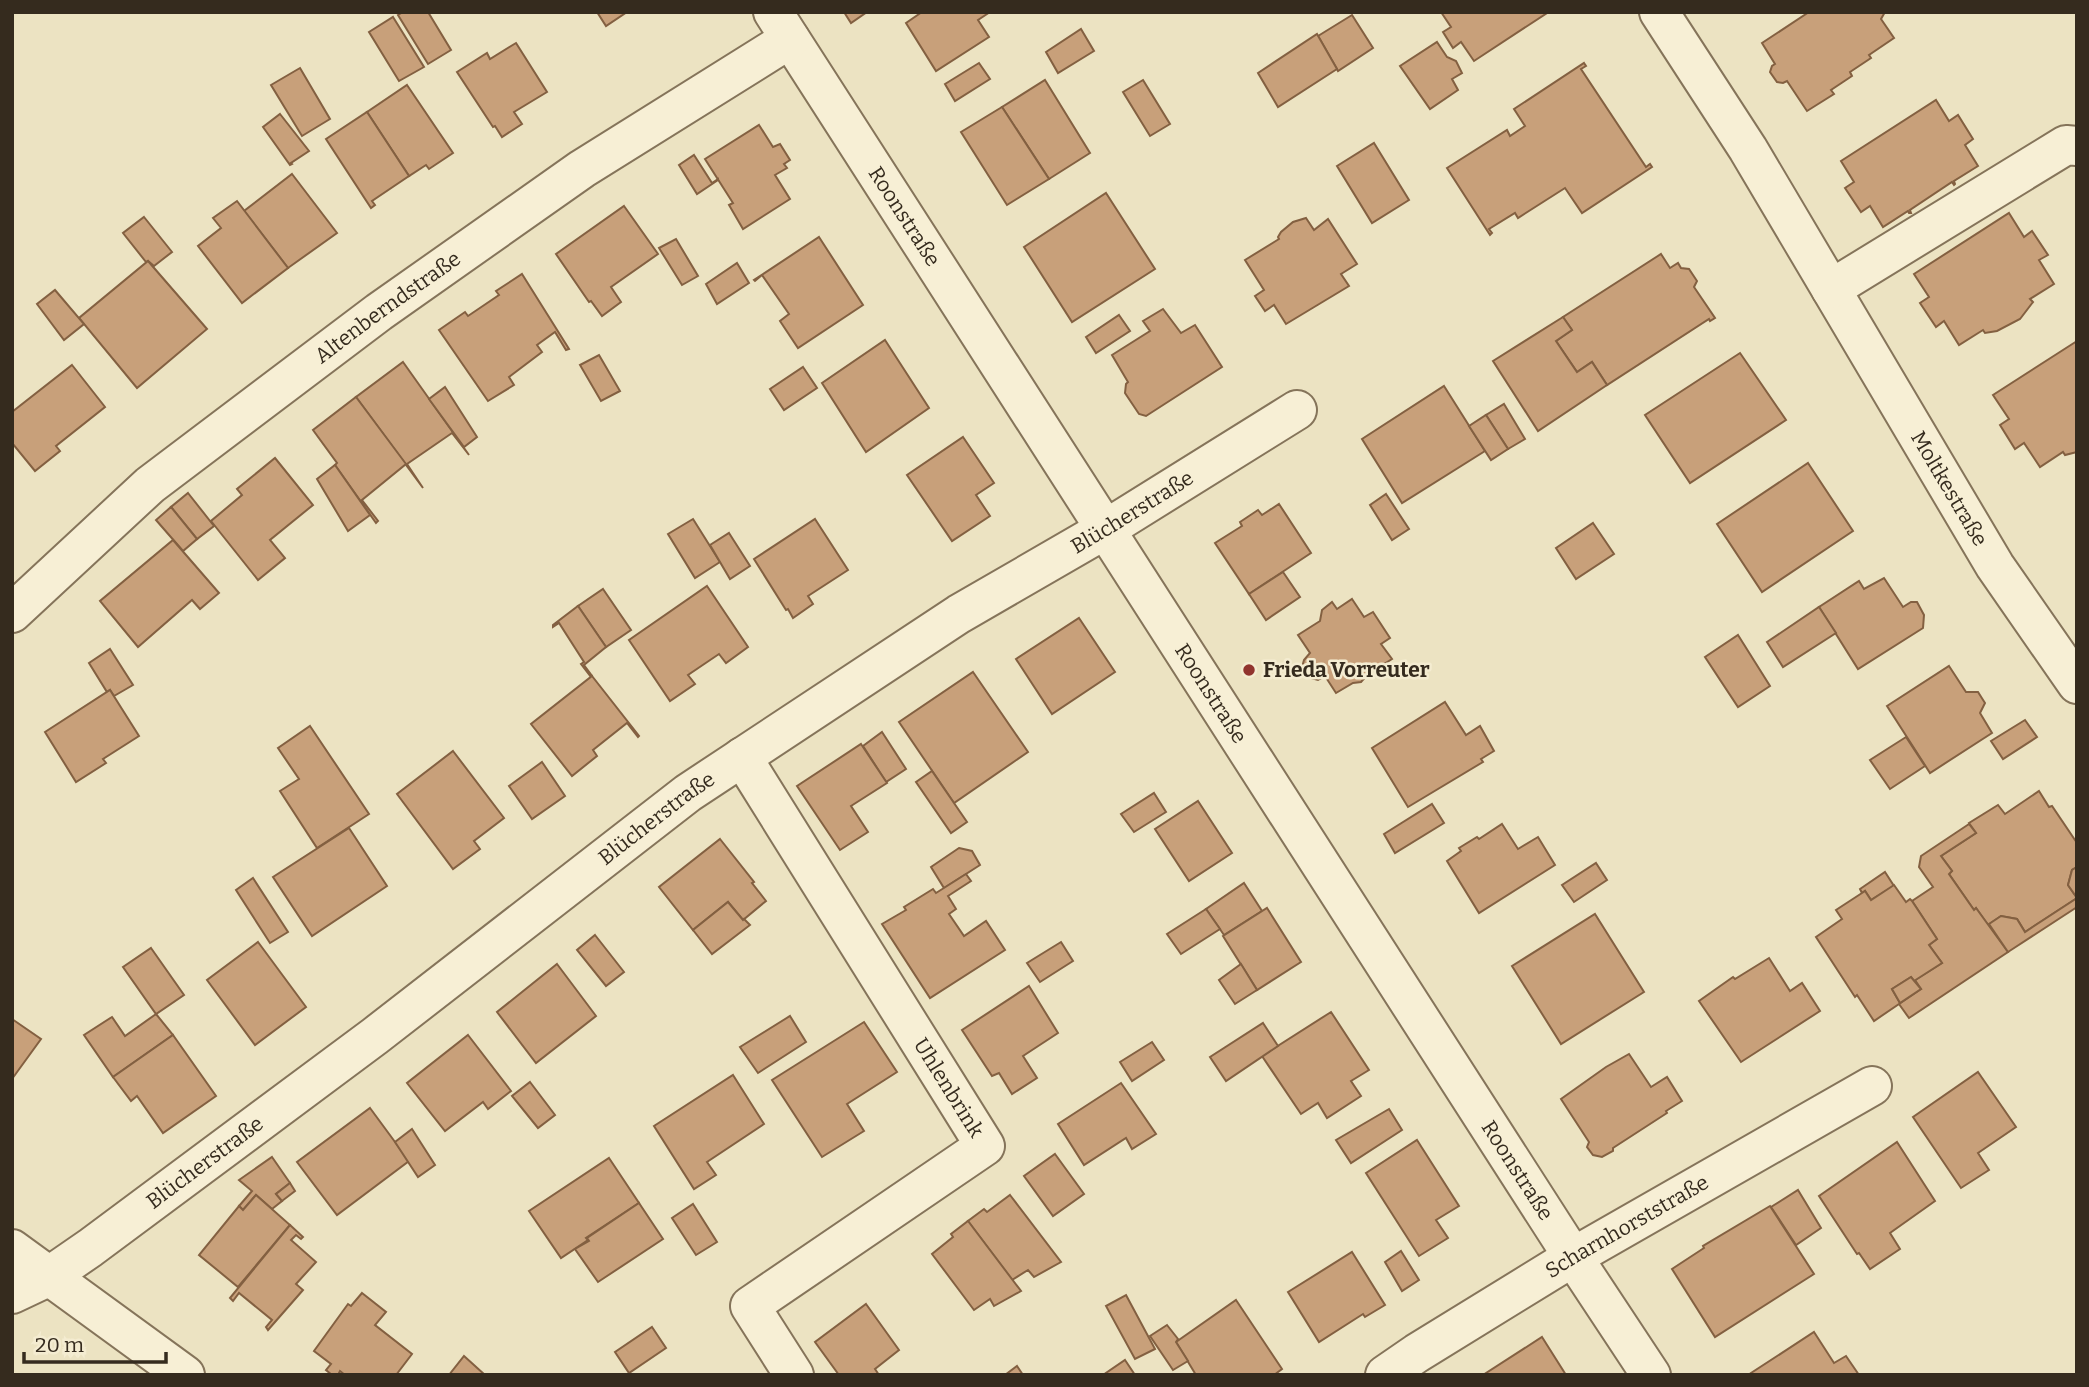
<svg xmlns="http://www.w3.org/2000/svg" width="2089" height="1387" viewBox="0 0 2089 1387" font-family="Bitter,serif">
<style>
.building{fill:#c8a07a;stroke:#836041;stroke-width:2}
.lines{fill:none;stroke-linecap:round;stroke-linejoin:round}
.minor-casing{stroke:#85745a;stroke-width:42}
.minor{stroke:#f7efd5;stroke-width:38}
.poi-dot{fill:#91342d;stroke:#f4ecd1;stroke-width:2.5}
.labels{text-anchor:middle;stroke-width:5;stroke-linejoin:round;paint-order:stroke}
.street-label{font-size:21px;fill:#352b1e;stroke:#f4ecd1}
.poi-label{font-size:21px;font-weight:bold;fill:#352b1e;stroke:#f4ecd1;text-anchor:start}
</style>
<rect width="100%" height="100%" fill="#ece3c2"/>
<g class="building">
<path d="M 403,12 L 428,12 L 451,50 L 428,64 L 398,15 Z"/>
<path d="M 597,12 L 627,12 L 606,26 Z"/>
<path d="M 844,12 L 867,12 L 851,23 Z"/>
<path d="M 922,12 L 990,12 L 978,20 L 989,37 L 936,71 L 906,23 Z"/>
<path d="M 1441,12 L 1546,12 L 1547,13 L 1474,61 L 1461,42 L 1453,48 L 1443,32 L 1451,27 Z"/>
<path d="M 1809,12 L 1885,12 L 1881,19 L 1894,38 L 1869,55 L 1871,58 L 1850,72 L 1852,76 L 1831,90 L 1834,94 L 1807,111 L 1787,81 L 1783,83 L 1777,82 L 1770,72 L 1772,66 L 1775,64 L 1762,43 Z"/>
<path d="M 1352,15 L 1373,48 L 1338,71 L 1318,36 Z"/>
<path d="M 393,17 L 424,67 L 399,81 L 369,32 Z"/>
<path d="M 1081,29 L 1094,51 L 1058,73 L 1046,52 Z"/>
<path d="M 1317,34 L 1337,69 L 1278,107 L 1258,73 Z"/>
<path d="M 1437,42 L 1447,57 L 1456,61 L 1462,73 L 1452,79 L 1458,90 L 1430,109 L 1400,66 Z"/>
<path d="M 516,43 L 547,92 L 514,112 L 522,124 L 502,137 L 495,126 L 493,127 L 457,72 L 487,53 L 490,59 Z"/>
<path d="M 979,63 L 990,79 L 955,101 L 945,84 Z"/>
<path d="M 1584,63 L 1586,66 L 1581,69 L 1646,167 L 1650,164 L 1652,167 L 1582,213 L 1565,188 L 1518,218 L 1515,213 L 1489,229 L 1492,233 L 1490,235 L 1447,168 L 1507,130 L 1510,136 L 1525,126 L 1514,109 Z"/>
<path d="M 300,68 L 330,119 L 302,136 L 271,85 Z"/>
<path d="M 1045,80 L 1090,153 L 1049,179 L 1002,107 Z"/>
<path d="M 1143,80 L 1170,124 L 1150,136 L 1123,92 Z"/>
<path d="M 407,85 L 453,153 L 429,169 L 426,165 L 409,176 L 367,112 Z"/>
<path d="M 1936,100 L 1949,121 L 1958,115 L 1973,139 L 1965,145 L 1978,166 L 1954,181 L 1955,184 L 1954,185 L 1952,182 L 1910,210 L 1911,213 L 1909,213 L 1908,211 L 1883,227 L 1870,206 L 1861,212 L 1845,188 L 1854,182 L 1841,161 Z"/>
<path d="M 1002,107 L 1049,179 L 1007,205 L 961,132 Z"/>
<path d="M 367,112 L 409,176 L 372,201 L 375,205 L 371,208 L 326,139 Z"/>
<path d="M 280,114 L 309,151 L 291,163 L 292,164 L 290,165 L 263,127 Z"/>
<path d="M 759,125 L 773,147 L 780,144 L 790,160 L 784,164 L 787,168 L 775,175 L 790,199 L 743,229 L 729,205 L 733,203 L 705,159 Z"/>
<path d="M 1374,143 L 1409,200 L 1372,223 L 1337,166 Z"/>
<path d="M 694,155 L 712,183 L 718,179 L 718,180 L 697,194 L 679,165 Z"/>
<path d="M 292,174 L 337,233 L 288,268 L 244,211 Z"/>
<path d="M 1106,193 L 1155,269 L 1072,322 L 1024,247 Z"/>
<path d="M 237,201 L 288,268 L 242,303 L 198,246 L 221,228 L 213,218 Z"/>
<path d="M 624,206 L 658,254 L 611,287 L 621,302 L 602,316 L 591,301 L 589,302 L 556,254 Z"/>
<path d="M 2009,213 L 2024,237 L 2032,231 L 2048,255 L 2039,260 L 2054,284 L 2030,299 L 2033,302 L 2020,319 L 1997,331 L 1985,333 L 1983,330 L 1959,345 L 1944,321 L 1936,327 L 1920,303 L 1929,297 L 1914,274 Z"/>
<path d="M 144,217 L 172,252 L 154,266 L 148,261 L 146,262 L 123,233 Z"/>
<path d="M 1306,218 L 1314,230 L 1328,219 L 1357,264 L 1341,274 L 1349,286 L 1286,324 L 1274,305 L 1265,311 L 1255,296 L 1264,290 L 1245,260 L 1279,239 L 1278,237 L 1281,232 L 1293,222 Z"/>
<path d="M 819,237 L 863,305 L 798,348 L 780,321 L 789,314 L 762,275 L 755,281 L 754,280 Z"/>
<path d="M 676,239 L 698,276 L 682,285 L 659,248 Z"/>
<path d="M 1661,254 L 1670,268 L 1678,263 L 1681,268 L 1689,269 L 1697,281 L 1694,287 L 1715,318 L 1710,321 L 1709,319 L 1607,385 L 1592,362 L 1577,372 L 1556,341 L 1572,330 L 1563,317 Z"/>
<path d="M 148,261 L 207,329 L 137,388 L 79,318 Z"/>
<path d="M 737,263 L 749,283 L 717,304 L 706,284 Z"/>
<path d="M 522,274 L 569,349 L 566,350 L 555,332 L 537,345 L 542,352 L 509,377 L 514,385 L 488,401 L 439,330 L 465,312 L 468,316 L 499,295 L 496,291 Z"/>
<path d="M 55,290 L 84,324 L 64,340 L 37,304 Z"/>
<path d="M 1163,309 L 1181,333 L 1195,325 L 1222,367 L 1146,416 L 1139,414 L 1125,393 L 1126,384 L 1128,382 L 1112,355 L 1150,331 L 1143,321 Z"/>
<path d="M 1119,315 L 1130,331 L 1096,353 L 1086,337 Z"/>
<path d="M 1563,317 L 1572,330 L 1556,341 L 1577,372 L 1592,362 L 1607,385 L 1538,431 L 1493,361 Z"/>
<path d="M 885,340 L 929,408 L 866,452 L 822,383 Z"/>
<path d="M 2077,341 L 2077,452 L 2065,455 L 2063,452 L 2040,467 L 2024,443 L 2015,449 L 2000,425 L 2009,419 L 1993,395 Z"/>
<path d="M 1740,353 L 1786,420 L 1690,483 L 1645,415 Z"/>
<path d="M 599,355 L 620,391 L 601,401 L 580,365 Z"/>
<path d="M 403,362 L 469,455 L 452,433 L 407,464 L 423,488 L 356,397 Z"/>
<path d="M 72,365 L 105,407 L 56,446 L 60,451 L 35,471 L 12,443 L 12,412 Z"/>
<path d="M 803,367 L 817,388 L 784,410 L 770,389 Z"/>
<path d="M 1444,386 L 1485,451 L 1402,503 L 1362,439 Z"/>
<path d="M 445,387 L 477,437 L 464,447 L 429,399 Z"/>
<path d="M 356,397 L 406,464 L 362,500 L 378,521 L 376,523 L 335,465 L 337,463 L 313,430 Z"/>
<path d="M 1504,404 L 1525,439 L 1508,449 L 1486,415 Z"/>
<path d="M 1486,415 L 1508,449 L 1491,460 L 1469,426 Z"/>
<path d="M 963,437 L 994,483 L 976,495 L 990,516 L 952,541 L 907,475 Z"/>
<path d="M 275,458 L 313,505 L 270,540 L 285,558 L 258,580 L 211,521 L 242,495 L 237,489 Z"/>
<path d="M 1808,463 L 1853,531 L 1762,592 L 1717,524 Z"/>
<path d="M 335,465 L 370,515 L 348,531 L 317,479 Z"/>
<path d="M 188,493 L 214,526 L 197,539 L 171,507 Z"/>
<path d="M 1386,494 L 1409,529 L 1392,540 L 1370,505 Z"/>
<path d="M 1279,504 L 1311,553 L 1249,594 L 1215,543 L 1242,526 L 1240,522 L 1258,510 L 1262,515 Z"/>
<path d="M 171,507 L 197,539 L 183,551 L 156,520 Z"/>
<path d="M 693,519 L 720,562 L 695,578 L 668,534 Z"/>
<path d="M 815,519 L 848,570 L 808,596 L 813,604 L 793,618 L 788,609 L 786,610 L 754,559 Z"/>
<path d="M 1593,523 L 1614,554 L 1576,579 L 1556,548 Z"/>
<path d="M 729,533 L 750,566 L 730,579 L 710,545 Z"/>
<path d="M 173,540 L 219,593 L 200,609 L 192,600 L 138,647 L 100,601 Z"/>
<path d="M 1283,572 L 1300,597 L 1266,620 L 1249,594 Z"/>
<path d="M 1884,578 L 1903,607 L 1911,602 L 1917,602 L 1924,615 L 1923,628 L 1858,669 L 1819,607 L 1859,581 L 1864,589 Z"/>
<path d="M 707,586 L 748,647 L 726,663 L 719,654 L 688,675 L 695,684 L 670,701 L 629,640 Z"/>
<path d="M 603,589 L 631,630 L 606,647 L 578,606 Z"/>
<path d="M 1352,599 L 1364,617 L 1373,612 L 1390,638 L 1381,644 L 1392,659 L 1368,674 L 1361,682 L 1353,683 L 1336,693 L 1325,676 L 1318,680 L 1303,676 L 1301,671 L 1304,660 L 1310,653 L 1298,635 L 1320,621 L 1322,610 L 1332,602 L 1337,609 Z"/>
<path d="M 578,606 L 606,647 L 584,665 L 592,676 L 591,677 L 581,664 L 584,662 L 559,623 L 553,627 L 553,625 Z"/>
<path d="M 1819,607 L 1836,633 L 1783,667 L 1767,642 Z"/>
<path d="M 1079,618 L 1115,672 L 1052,714 L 1016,659 Z"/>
<path d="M 1738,635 L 1770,686 L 1738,707 L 1705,657 Z"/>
<path d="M 110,649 L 133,685 L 114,696 L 110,690 L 107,692 L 89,663 Z"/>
<path d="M 1949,666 L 1966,692 L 1978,692 L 1985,703 L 1980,713 L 1992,733 L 1930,773 L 1887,706 Z"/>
<path d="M 973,672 L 1028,752 L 954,803 L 899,722 Z"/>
<path d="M 592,676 L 639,736 L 638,737 L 627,723 L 593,750 L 597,756 L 572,776 L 531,724 Z"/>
<path d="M 110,690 L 139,736 L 103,759 L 106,763 L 76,782 L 45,732 Z"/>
<path d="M 1445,702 L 1466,735 L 1480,726 L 1494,751 L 1481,759 L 1483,762 L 1408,807 L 1372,748 Z"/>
<path d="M 2025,720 L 2037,737 L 2003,759 L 1991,741 Z"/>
<path d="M 310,726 L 369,814 L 317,848 L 280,791 L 299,779 L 278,748 Z"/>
<path d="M 882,732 L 906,769 L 886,782 L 863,746 Z"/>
<path d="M 1906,737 L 1925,766 L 1890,789 L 1870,760 Z"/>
<path d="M 861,744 L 887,783 L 851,806 L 868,832 L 840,850 L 797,786 Z"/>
<path d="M 453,751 L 504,818 L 474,841 L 480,849 L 453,869 L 397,794 Z"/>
<path d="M 542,762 L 565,796 L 532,819 L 509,786 Z"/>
<path d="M 932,771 L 967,822 L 951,833 L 916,782 Z"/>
<path d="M 2039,791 L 2049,807 L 2052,806 L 2077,843 L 2077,867 L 2072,870 L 2068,885 L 2077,898 L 2025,932 L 2017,919 L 2001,916 L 1988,925 L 1976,908 L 1974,910 L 1949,874 L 1952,871 L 1941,856 L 1976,833 L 1969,823 L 1998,805 L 2005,814 Z"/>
<path d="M 1154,793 L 1166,812 L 1134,832 L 1121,814 Z"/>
<path d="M 1198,801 L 1232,853 L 1189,881 L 1155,829 Z"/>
<path d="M 1432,804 L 1444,823 L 1395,853 L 1384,834 Z"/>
<path d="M 1502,824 L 1518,849 L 1538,837 L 1555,865 L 1479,913 L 1447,861 L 1461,851 L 1459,848 L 1477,837 L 1479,839 Z"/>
<path d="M 1969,824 L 1976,833 L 1941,856 L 1952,871 L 1949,874 L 1974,910 L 1976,908 L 2008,952 L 1909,1018 L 1899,1004 L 1921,989 L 1915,980 L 1942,963 L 1929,945 L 1937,939 L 1912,901 L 1933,887 L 1919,867 L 1921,856 Z"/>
<path d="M 349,828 L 387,886 L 312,936 L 273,877 Z"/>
<path d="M 720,839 L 754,882 L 752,883 L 766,901 L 743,920 L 728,902 L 693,930 L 659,887 Z"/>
<path d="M 959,848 L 972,851 L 980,865 L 944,888 L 931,867 Z"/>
<path d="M 1596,863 L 1607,880 L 1574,902 L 1562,885 Z"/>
<path d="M 2077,867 L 2077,907 L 2008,952 L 1989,924 L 2001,916 L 2017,919 L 2025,932 L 2077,898 L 2068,885 L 2072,870 Z"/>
<path d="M 1885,872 L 1894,886 L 1871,900 L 1865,891 L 1862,893 L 1860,889 Z"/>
<path d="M 966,874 L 971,881 L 948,896 L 956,909 L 949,914 L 964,936 L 986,921 L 1005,950 L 930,998 L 882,924 L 906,910 L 904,907 L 933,889 L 936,893 Z"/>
<path d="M 253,878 L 288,932 L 270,943 L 236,890 Z"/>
<path d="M 1244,883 L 1262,911 L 1224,935 L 1206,909 Z"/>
<path d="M 1894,885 L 1906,902 L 1910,899 L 1912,901 L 1937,939 L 1929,945 L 1942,963 L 1914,981 L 1911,977 L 1892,989 L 1900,1003 L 1899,1004 L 1874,1021 L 1857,995 L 1855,997 L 1816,937 L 1842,919 L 1836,910 L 1862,893 L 1865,891 L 1871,900 Z"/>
<path d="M 728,902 L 743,920 L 744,919 L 750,925 L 712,954 L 693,930 Z"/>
<path d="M 1267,908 L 1301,962 L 1257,990 L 1223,936 Z"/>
<path d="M 1206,909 L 1220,929 L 1181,954 L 1167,934 Z"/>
<path d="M 1595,914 L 1644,992 L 1561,1044 L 1512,966 Z"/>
<path d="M 595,935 L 624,972 L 606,986 L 577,950 Z"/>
<path d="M 258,942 L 306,1007 L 255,1045 L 207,980 Z"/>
<path d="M 1061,942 L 1073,961 L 1040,982 L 1027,963 Z"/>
<path d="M 151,948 L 184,995 L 156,1014 L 123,967 Z"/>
<path d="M 1769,958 L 1790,991 L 1802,983 L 1820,1011 L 1741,1062 L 1699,1001 L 1733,977 L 1735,979 Z"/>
<path d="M 557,964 L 596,1016 L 536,1063 L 497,1012 Z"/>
<path d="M 1241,964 L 1257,990 L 1235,1004 L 1219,980 Z"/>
<path d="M 1911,977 L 1921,989 L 1900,1003 L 1892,989 Z"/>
<path d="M 1029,986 L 1058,1033 L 1023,1056 L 1037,1078 L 1012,1094 L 999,1073 L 992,1076 L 962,1030 Z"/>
<path d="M 1331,1012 L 1369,1070 L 1351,1081 L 1361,1096 L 1327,1118 L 1318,1103 L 1301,1114 L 1262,1056 Z"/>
<path d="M 156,1014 L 173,1035 L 113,1077 L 84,1035 L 112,1017 L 125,1036 Z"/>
<path d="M 790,1016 L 806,1042 L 758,1073 L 740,1047 Z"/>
<path d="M 12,1019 L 41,1039 L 12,1079 Z"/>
<path d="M 864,1022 L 897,1072 L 847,1104 L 864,1131 L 822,1157 L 772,1080 Z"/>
<path d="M 1263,1023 L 1278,1046 L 1226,1081 L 1210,1057 Z"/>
<path d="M 173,1035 L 216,1096 L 163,1133 L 137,1096 L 131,1101 L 113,1077 Z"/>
<path d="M 468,1035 L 511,1091 L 488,1109 L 483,1102 L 445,1131 L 407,1083 Z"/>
<path d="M 1152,1042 L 1164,1060 L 1132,1081 L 1120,1062 Z"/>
<path d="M 1629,1054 L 1651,1087 L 1667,1077 L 1682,1101 L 1666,1111 L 1667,1113 L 1613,1148 L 1613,1151 L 1602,1157 L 1593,1155 L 1587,1147 L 1589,1142 L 1561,1099 L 1606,1067 Z"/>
<path d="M 1978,1072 L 2016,1127 L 1978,1153 L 1989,1170 L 1961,1188 L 1913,1117 Z"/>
<path d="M 733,1075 L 764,1124 L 707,1162 L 716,1175 L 694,1189 L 654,1126 Z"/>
<path d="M 530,1082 L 555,1115 L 538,1128 L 512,1096 Z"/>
<path d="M 1121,1083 L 1156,1134 L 1132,1149 L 1126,1138 L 1084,1165 L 1058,1124 Z"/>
<path d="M 370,1108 L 409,1161 L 337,1215 L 297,1162 Z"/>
<path d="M 1389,1109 L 1402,1130 L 1351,1163 L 1336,1140 Z"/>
<path d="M 412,1129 L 435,1165 L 418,1177 L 395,1142 Z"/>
<path d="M 1417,1140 L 1459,1206 L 1436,1220 L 1448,1238 L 1419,1256 L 1366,1173 Z"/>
<path d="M 1897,1142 L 1935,1201 L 1890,1233 L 1900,1249 L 1870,1269 L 1859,1253 L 1857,1254 L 1819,1196 Z"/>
<path d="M 1055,1154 L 1084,1194 L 1053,1216 L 1024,1176 Z"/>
<path d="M 272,1157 L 290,1183 L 276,1194 L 282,1201 L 272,1209 L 256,1195 L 243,1210 L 239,1206 L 252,1191 L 239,1180 Z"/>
<path d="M 609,1158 L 639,1203 L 586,1238 L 588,1240 L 561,1258 L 529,1211 Z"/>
<path d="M 290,1183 L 295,1191 L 282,1201 L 276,1194 Z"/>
<path d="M 1798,1190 L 1821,1228 L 1796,1245 L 1771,1207 Z"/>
<path d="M 256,1195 L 290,1225 L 238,1287 L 199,1255 L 239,1206 L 243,1210 Z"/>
<path d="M 1010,1195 L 1061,1262 L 1034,1277 L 1028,1270 L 1012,1280 L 968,1221 L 984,1209 L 987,1212 Z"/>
<path d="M 639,1203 L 663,1239 L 598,1282 L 575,1249 L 589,1241 L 587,1238 Z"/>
<path d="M 693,1204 L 717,1242 L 696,1255 L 672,1218 Z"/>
<path d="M 1770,1206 L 1814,1274 L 1715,1337 L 1672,1269 L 1704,1248 L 1703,1246 Z"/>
<path d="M 968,1221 L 1021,1291 L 994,1306 L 990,1299 L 974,1310 L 932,1254 L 953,1237 L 951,1234 Z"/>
<path d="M 290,1225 L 303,1237 L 301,1239 L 296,1235 L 291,1240 L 316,1262 L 296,1284 L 303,1290 L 268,1330 L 266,1327 L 272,1320 L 239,1293 L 233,1301 L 230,1298 Z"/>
<path d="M 1401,1251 L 1419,1280 L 1402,1291 L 1385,1262 Z"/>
<path d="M 1352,1252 L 1385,1305 L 1365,1317 L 1363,1314 L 1319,1342 L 1288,1292 Z"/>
<path d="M 362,1293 L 386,1312 L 375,1325 L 412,1354 L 396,1375 L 345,1375 L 340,1371 L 338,1375 L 332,1375 L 326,1370 L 331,1364 L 314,1351 L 348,1304 L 351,1306 Z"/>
<path d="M 1126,1295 L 1155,1349 L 1135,1359 L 1106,1306 Z"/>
<path d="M 1236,1300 L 1282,1369 L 1274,1375 L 1196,1375 L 1176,1342 Z"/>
<path d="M 866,1304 L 899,1350 L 875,1369 L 879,1375 L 839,1375 L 815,1342 Z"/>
<path d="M 1167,1325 L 1178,1339 L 1176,1342 L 1188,1361 L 1173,1370 L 1150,1336 Z"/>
<path d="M 652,1327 L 666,1348 L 629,1373 L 615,1352 Z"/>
<path d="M 1814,1332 L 1834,1363 L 1846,1356 L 1859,1375 L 1748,1375 Z"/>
<path d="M 1542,1337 L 1566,1375 L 1483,1375 Z"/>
<path d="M 464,1356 L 485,1375 L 449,1375 Z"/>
<path d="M 1125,1360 L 1135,1375 L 1103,1375 Z"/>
<path d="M 1017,1366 L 1023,1375 L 1005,1375 Z"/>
</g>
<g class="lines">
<defs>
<g id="minor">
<path id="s1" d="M 773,12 L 1573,1257 L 1651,1375"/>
<path id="s2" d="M 1659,12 L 1748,149 L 1995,566 L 2077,684"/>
<path d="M 1831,289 L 2066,145 L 2077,146"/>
<path id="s3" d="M 12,613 L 150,485 L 379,312 L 582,169 L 790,39"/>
<path id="s4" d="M 742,757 L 985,1146 L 750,1306 L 794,1375"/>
<path d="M 12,1249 L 185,1375"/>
<path id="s5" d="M 12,1294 L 48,1277 L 90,1248 L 375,1036 L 688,793 L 959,614 L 1106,529 L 1297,410"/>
<path id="s6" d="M 1385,1375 L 1417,1353 L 1573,1257 L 1872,1086"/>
</g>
</defs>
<use href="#minor" class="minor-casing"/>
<use href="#minor" class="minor"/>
</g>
<circle class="poi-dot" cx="1249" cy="670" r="7"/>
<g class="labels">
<g class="street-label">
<text dy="7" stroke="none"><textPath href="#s1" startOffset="243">Roonstraße</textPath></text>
<text dy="7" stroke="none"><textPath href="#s3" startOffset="485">Altenberndstraße</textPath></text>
<text dy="7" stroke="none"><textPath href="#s2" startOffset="558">Moltkestraße</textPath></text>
<text dy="7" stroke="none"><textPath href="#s5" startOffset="1368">Blücherstraße</textPath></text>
<text dy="7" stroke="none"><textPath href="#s1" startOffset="810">Roonstraße</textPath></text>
<text dy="7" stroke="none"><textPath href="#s5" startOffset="802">Blücherstraße</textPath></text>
<text dy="7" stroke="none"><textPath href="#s4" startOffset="390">Uhlenbrink</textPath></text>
<text dy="7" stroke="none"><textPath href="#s5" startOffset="234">Blücherstraße</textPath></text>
<text dy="7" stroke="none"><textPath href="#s1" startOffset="1377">Roonstraße</textPath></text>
<text dy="7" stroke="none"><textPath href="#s6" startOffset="284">Scharnhorststraße</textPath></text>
</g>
<g class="poi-label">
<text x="1263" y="677">Frieda Vorreuter</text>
</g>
</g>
<rect width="2089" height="1387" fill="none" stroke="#352b1e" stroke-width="28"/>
<path d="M24 1352v10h142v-10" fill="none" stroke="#352b1e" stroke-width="3.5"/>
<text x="35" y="1352" font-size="21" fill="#352b1e" stroke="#f4ecd1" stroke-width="5" paint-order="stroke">20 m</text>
</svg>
